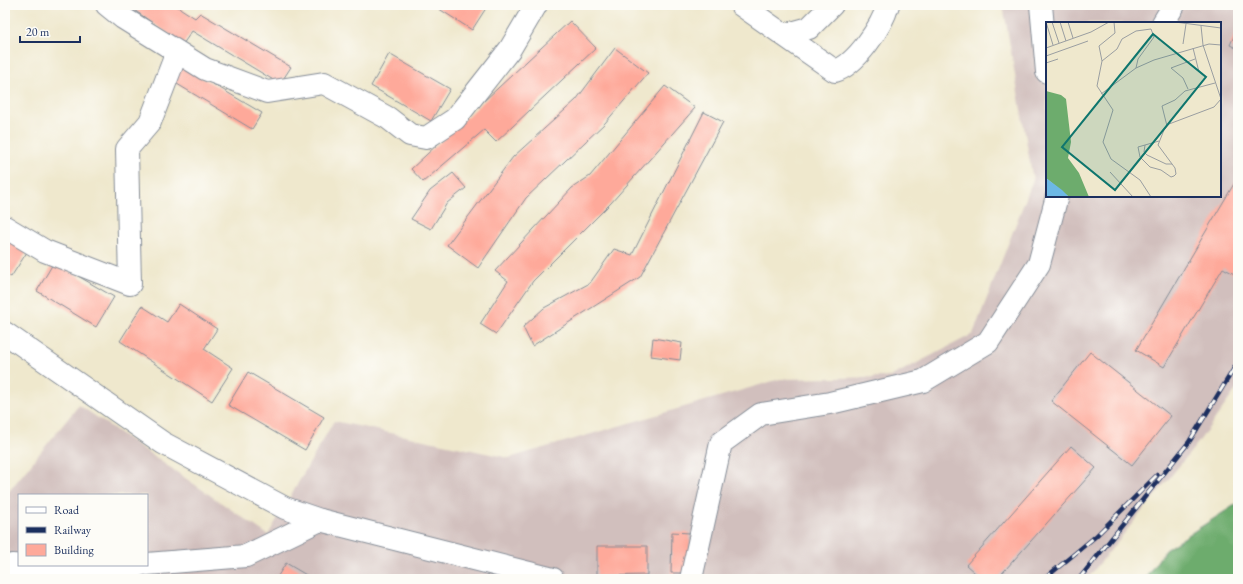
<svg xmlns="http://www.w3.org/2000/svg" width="1243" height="584" viewBox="0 0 1243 584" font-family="'EB Garamond',serif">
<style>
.industrial{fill:#d1bfbd;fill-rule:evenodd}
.forest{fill:#6dac6d;stroke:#446e66}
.building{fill:#fea99a}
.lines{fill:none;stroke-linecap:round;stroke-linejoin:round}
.minor-casing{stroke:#858c96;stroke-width:24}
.minor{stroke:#fff;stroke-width:22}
.rail-casing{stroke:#1b2f5e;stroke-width:4.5}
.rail{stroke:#fdfcf7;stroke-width:3;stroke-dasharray:9;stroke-linecap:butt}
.inset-road{fill:none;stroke:#9a9ea1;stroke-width:1}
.view{fill:#0f766e;fill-opacity:0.15;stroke:#0f766e;stroke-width:2}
.inset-edge{fill:none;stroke:#1b2f5e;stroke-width:2}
</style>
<rect width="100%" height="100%" fill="#fdfcf7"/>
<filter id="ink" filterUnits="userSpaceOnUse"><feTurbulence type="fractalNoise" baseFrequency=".025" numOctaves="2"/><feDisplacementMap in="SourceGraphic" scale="8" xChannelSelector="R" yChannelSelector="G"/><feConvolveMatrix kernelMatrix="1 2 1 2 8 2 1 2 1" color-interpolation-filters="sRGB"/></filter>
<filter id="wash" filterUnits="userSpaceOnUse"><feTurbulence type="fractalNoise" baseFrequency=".012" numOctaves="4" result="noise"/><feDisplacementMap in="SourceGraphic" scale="16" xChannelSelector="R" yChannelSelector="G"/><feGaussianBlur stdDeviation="0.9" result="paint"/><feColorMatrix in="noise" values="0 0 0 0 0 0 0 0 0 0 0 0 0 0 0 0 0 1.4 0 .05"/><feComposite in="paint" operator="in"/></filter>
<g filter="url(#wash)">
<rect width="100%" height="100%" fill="#efe8cd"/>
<path class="industrial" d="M 1003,5 L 1238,5 L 1238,387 L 1197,444 L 1087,579 L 5,579 L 5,496 L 79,405 L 268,535 L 334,421 L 509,458 L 780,379 L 890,377 L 973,334 L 1033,180 ZM 1047,23 L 1220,23 L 1220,196 L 1047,196 ZM 19,495 L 147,495 L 147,565 L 19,565 Z"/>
<path class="forest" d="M 1238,503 L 1238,579 L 1145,579 L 1165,550 Z"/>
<g id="blocks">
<g class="building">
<path d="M 127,5 L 175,5 L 195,18 L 200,13 L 291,67 L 280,84 L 192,31 L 183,44 Z"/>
<path d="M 433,5 L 488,5 L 472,30 Z"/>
<path d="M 570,21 L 596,48 L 496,142 L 484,130 L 423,182 L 411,169 Z"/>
<path d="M 1238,27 L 1238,49 L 1230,45 Z"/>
<path d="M 615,48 L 648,73 L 605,123 L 526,198 L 478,268 L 447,245 L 513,157 L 576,100 Z"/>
<path d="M 389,54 L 450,89 L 431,121 L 371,86 Z"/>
<path d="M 181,65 L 262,113 L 252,129 L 172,81 Z"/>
<path d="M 665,86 L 695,108 L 611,203 L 533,281 L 496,334 L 480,324 L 508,281 L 495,271 L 572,188 L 590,176 Z"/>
<path d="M 704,112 L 723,122 L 640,277 L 532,346 L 523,327 L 544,308 L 590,283 L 614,249 L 632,255 Z"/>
<path d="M 453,173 L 466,188 L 447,203 L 431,229 L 411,219 L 430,191 Z"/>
<path d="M 1238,177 L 1238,276 L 1223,268 L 1164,367 L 1136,350 Z"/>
<path d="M 5,233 L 29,249 L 11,277 L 5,273 Z"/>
<path d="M 54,262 L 114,297 L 96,327 L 37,291 Z"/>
<path d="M 179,304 L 217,329 L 204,349 L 233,368 L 212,401 L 120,341 L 142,306 L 167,322 Z"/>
<path d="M 653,338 L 682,343 L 680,360 L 651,356 Z"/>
<path d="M 1090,352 L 1171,416 L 1132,465 L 1051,401 Z"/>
<path d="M 248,372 L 324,417 L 305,450 L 228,405 Z"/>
<path d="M 1071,446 L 1096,468 L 997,579 L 982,579 L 966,565 Z"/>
<path d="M 672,532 L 690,533 L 689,573 L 671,573 Z"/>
<path d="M 597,546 L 647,546 L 647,575 L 597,576 Z"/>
<path d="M 286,563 L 313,579 L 276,579 Z"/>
</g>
</g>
</g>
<g filter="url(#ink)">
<use href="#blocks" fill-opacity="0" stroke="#858c96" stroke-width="1"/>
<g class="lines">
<defs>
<g id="minor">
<path d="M 107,5 L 123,18 L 205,69 L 267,92 L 324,83 L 388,118 L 410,135 L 426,138 L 455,119 L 510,49 L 536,5"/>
<path d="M 741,5 L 835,71 C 856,65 882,26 888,5"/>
<path d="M 1041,5 L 1047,72"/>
<path d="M 1163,23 L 1174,5"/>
<path d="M 784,35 L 809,28 L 832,5"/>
<path d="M 5,227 L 45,251 L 130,284 L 127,149 L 150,122 L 177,52"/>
<path d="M 5,333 L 163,443 L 285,508 L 320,520 L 553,579"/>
<path d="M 147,564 L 246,556 L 320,520"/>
<path d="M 5,568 L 12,565 L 81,570 L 139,565"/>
<path d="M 691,579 L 721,443 L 761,414 L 830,403 L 923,381 L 988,342 L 1039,264 L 1057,196"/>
</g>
</defs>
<use href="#minor" class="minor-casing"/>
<use href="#minor" class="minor"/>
<defs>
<g id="rail">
<path d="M 1044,579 L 1096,536 L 1157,475"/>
<path d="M 1079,579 L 1189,442 L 1238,362"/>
</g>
</defs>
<use href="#rail" class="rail-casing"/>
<use href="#rail" class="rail"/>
</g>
</g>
<g transform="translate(1046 22)">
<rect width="175" height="175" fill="#efe8cd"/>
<path d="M 0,69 L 15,73 L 20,77 L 25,120 L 22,136 L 33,151 L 43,175 L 23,175 L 0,156 Z" fill="#6dac6d"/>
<path d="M 0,156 L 16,168 L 23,175 L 0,175 Z" fill="#6cb8e5"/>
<path class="inset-road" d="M 0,0 L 7,23M 6,0 L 13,21M 14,0 L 20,19M 22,0 L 27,16M 68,0 L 69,11 L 53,24 L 56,39 L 51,64 L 67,88 L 57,120 L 65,137 L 94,158 L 105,175M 129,0 L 175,6M 155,4 L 157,23 L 175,77M 137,22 L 140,2M 0,26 L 45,10 L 63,0M 147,26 L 153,50M 0,34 L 42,19M 56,39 L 71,27 L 76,17 L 90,9 L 105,7 L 108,15 L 92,37 L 90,46M 0,41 L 12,37M 142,67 L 137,56 L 125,46 L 149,37M 55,72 L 90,46 L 108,38 L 163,22 L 175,23M 121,104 L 116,84 L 129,78 L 139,69 L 169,61M 113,119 L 92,125 L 94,135 L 104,145 L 115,148 L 125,155 L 128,154 L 130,152 L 129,146 L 112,123 L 118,108 L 123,102 L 168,85 L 175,77M 99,123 L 98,130 L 101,133 L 120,142 L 126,142M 64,150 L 87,175"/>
<path class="view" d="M 107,12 L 160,55 L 69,168 L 16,125 Z"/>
<rect width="175" height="175" class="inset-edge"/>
</g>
<rect width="1243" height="584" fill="none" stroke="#fdfcf7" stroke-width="20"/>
<rect x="18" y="494" width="130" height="72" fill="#fdfcf7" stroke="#a3aaba"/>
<rect x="26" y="507" width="20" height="6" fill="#ffffff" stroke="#a3aaba"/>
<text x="54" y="514" font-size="12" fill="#1b2f5e">Road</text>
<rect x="26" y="527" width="20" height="6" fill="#1b2f5e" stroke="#a3aaba"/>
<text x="54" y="534" font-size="12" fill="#1b2f5e">Railway</text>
<rect x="26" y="544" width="20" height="12" fill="#fea99a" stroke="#a3aaba"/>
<text x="54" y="554" font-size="12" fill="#1b2f5e">Building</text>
<path d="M20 36v6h60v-6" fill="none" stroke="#1b2f5e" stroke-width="2"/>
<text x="26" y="36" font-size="12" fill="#1b2f5e" stroke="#fdfcf7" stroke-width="3" paint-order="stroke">20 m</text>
</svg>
